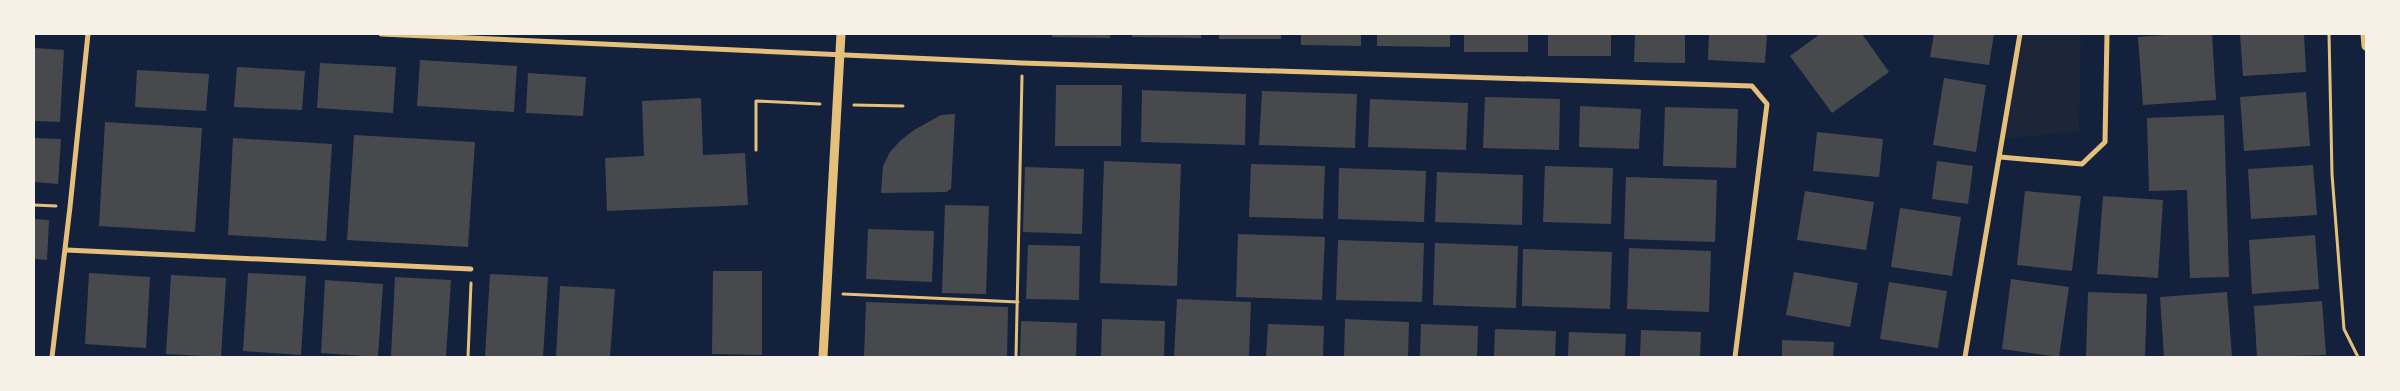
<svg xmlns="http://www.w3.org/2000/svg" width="2400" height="391" viewBox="0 0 2400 391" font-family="'Times New Roman',serif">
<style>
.green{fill:#1d2539}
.building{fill:#48494c}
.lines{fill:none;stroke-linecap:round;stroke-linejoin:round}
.path{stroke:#e5c07b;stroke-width:3}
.minor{stroke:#e5c07b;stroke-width:5}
.tertiary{stroke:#e5c07b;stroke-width:9}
</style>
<rect width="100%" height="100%" fill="#14213d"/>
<path class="green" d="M 2020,34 L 2081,34 L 2079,131 L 2003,139 Z"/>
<g class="building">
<path d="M 1052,34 L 1110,34 L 1110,38 L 1052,37 Z"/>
<path d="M 1132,34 L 1201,34 L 1201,38 L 1132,37 Z"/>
<rect x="1219" y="34" width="62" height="5"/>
<path d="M 1301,34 L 1361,34 L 1361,46 L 1301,45 Z"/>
<path d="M 1377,34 L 1450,34 L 1450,47 L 1377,46 Z"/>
<rect x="1464" y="34" width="64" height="18"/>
<rect x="1548" y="34" width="63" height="22"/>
<path d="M 1635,34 L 1685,34 L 1685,63 L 1634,62 Z"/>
<path d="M 1709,34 L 1767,34 L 1765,63 L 1708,60 Z"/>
<path d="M 1820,34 L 1862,34 L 1889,72 L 1832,113 L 1790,56 Z"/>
<path d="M 1934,34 L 1994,34 L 1989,65 L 1930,57 Z"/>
<path d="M 2180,34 L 2212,34 L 2216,100 L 2143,105 L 2138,37 Z"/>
<path d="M 2240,34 L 2304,34 L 2306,72 L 2243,76 Z"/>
<path d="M 34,48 L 64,50 L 60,122 L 34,121 Z"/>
<path d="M 420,60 L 517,66 L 514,112 L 417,106 Z"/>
<path d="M 320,63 L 396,67 L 393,113 L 317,108 Z"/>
<path d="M 237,67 L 305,71 L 302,110 L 234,107 Z"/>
<path d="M 137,70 L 209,74 L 206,111 L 135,107 Z"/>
<path d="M 528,73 L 586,77 L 583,116 L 526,113 Z"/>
<path d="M 1944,78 L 1986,85 L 1976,152 L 1933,145 Z"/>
<path d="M 1056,85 L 1122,85 L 1121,146 L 1055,146 Z"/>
<path d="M 1142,90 L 1246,94 L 1245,145 L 1141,142 Z"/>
<path d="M 1262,91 L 1357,94 L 1355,148 L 1259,145 Z"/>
<path d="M 2306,92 L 2310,146 L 2244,151 L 2240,97 Z"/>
<path d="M 1485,97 L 1560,99 L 1559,150 L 1483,148 Z"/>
<path d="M 701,98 L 703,155 L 745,153 L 748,205 L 607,211 L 605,158 L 644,156 L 642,101 Z"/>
<path d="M 1370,99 L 1468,103 L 1466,150 L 1368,147 Z"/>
<path d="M 1580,106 L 1641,109 L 1639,149 L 1579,147 Z"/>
<path d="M 1665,107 L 1738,109 L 1736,168 L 1663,166 Z"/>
<path d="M 955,114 L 951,189 L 946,192 L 881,193 L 883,166 L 890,152 L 900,141 L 914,130 L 941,115 Z"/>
<path d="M 2224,115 L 2229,277 L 2190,278 L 2187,190 L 2149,191 L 2147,118 Z"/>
<path d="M 105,122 L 202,128 L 195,232 L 99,226 Z"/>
<path d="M 1817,132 L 1883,139 L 1879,177 L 1813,171 Z"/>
<path d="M 354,135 L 475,142 L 468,247 L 347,240 Z"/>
<path d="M 34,138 L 61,139 L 58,184 L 34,182 Z"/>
<path d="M 233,138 L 332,144 L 326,241 L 228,235 Z"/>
<path d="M 1104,161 L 1181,164 L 1177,286 L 1100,283 Z"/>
<path d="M 1937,161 L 1973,166 L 1968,204 L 1932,199 Z"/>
<path d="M 1251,164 L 1325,166 L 1323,219 L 1249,217 Z"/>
<path d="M 2313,165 L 2317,215 L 2251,219 L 2248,169 Z"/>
<path d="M 1545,166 L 1613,168 L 1611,224 L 1543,222 Z"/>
<path d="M 1025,167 L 1084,169 L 1082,234 L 1023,232 Z"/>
<path d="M 1339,168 L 1426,171 L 1424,222 L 1338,219 Z"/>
<path d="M 1437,172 L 1523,175 L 1522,225 L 1435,222 Z"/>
<path d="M 1626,177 L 1717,180 L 1715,242 L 1624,239 Z"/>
<path d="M 1805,191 L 1874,202 L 1866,250 L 1797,240 Z"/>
<path d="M 2025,191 L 2081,196 L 2072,271 L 2017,265 Z"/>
<path d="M 2103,196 L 2163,200 L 2158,278 L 2097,274 Z"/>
<path d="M 945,205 L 989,206 L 986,294 L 942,293 Z"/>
<path d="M 1900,208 L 1961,217 L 1952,276 L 1891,267 Z"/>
<path d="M 34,219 L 49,220 L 47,260 L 34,259 Z"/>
<path d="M 868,229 L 934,231 L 932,282 L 866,279 Z"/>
<path d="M 1238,234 L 1325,237 L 1322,300 L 1236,297 Z"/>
<path d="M 2315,235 L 2319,289 L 2252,294 L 2249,240 Z"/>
<path d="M 1338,240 L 1424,243 L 1422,302 L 1336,300 Z"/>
<path d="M 1435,243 L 1518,246 L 1516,308 L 1433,305 Z"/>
<path d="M 1028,245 L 1080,246 L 1079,300 L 1026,299 Z"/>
<path d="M 1629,248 L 1711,251 L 1709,312 L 1627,309 Z"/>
<path d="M 1523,249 L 1612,252 L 1610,309 L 1522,306 Z"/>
<path d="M 713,271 L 762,271 L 762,355 L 712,354 Z"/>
<path d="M 1794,272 L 1858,283 L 1850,327 L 1786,315 Z"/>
<path d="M 89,273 L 150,277 L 146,348 L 85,344 Z"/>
<path d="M 248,273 L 306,276 L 301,355 L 243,351 Z"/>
<path d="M 490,274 L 548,277 L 543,357 L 485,357 Z"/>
<path d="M 171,275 L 226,278 L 221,357 L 166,354 Z"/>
<path d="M 395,277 L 451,280 L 446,357 L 391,356 Z"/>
<path d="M 2011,279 L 2069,287 L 2059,357 L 2002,349 Z"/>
<path d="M 325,280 L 383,284 L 378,357 L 321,353 Z"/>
<path d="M 1889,282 L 1947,291 L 1938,348 L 1880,339 Z"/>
<path d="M 560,286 L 615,289 L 610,357 L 556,357 Z"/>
<path d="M 2088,292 L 2147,294 L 2145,357 L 2086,357 Z"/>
<path d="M 2227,292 L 2232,357 L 2164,357 L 2160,297 Z"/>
<path d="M 1177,299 L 1251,302 L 1249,357 L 1174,357 Z"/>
<path d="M 2322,301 L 2326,355 L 2257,357 L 2254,306 Z"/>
<path d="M 866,302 L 1008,307 L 1007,357 L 864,357 Z"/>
<path d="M 1102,319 L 1165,321 L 1164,357 L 1101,357 Z"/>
<path d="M 1345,319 L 1409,322 L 1408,357 L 1344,357 Z"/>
<path d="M 1021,321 L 1077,323 L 1076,357 L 1020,357 Z"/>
<path d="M 1268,324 L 1324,326 L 1323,357 L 1266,357 Z"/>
<path d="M 1421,324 L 1478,326 L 1477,357 L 1420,357 Z"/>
<path d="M 1495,329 L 1556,331 L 1555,357 L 1494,357 Z"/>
<path d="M 1641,330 L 1701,332 L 1700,357 L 1640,357 Z"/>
<path d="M 1569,332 L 1626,334 L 1625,357 L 1568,357 Z"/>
<path d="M 1782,340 L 1834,342 L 1833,357 L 1782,357 Z"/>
</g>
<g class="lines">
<g class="path">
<path d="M 2329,34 L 2332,174 L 2344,329 L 2358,357"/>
<path d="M 854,105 L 903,106"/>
<path d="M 756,150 L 756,101 L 820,104"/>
<path d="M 34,205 L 56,206"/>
<path d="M 843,294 L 1018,302"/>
<path d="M 468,357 L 471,283"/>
<path d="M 1016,357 L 1022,76"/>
</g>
<g class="minor">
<path d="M 381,34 L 1022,63 L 1752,86 L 1767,104 L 1735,357"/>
<path d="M 2000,157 L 2082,164 L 2105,142 L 2107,34"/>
<path d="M 66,250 L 471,269"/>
<path d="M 52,357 L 70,207 L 88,34"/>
<path d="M 1965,357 L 2020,34"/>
</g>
<g class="tertiary">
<path d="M 2365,34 L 2366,46"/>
<path d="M 823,357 L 841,34"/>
</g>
</g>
<rect width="2400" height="391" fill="none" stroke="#f6f1e7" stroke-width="70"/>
</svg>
